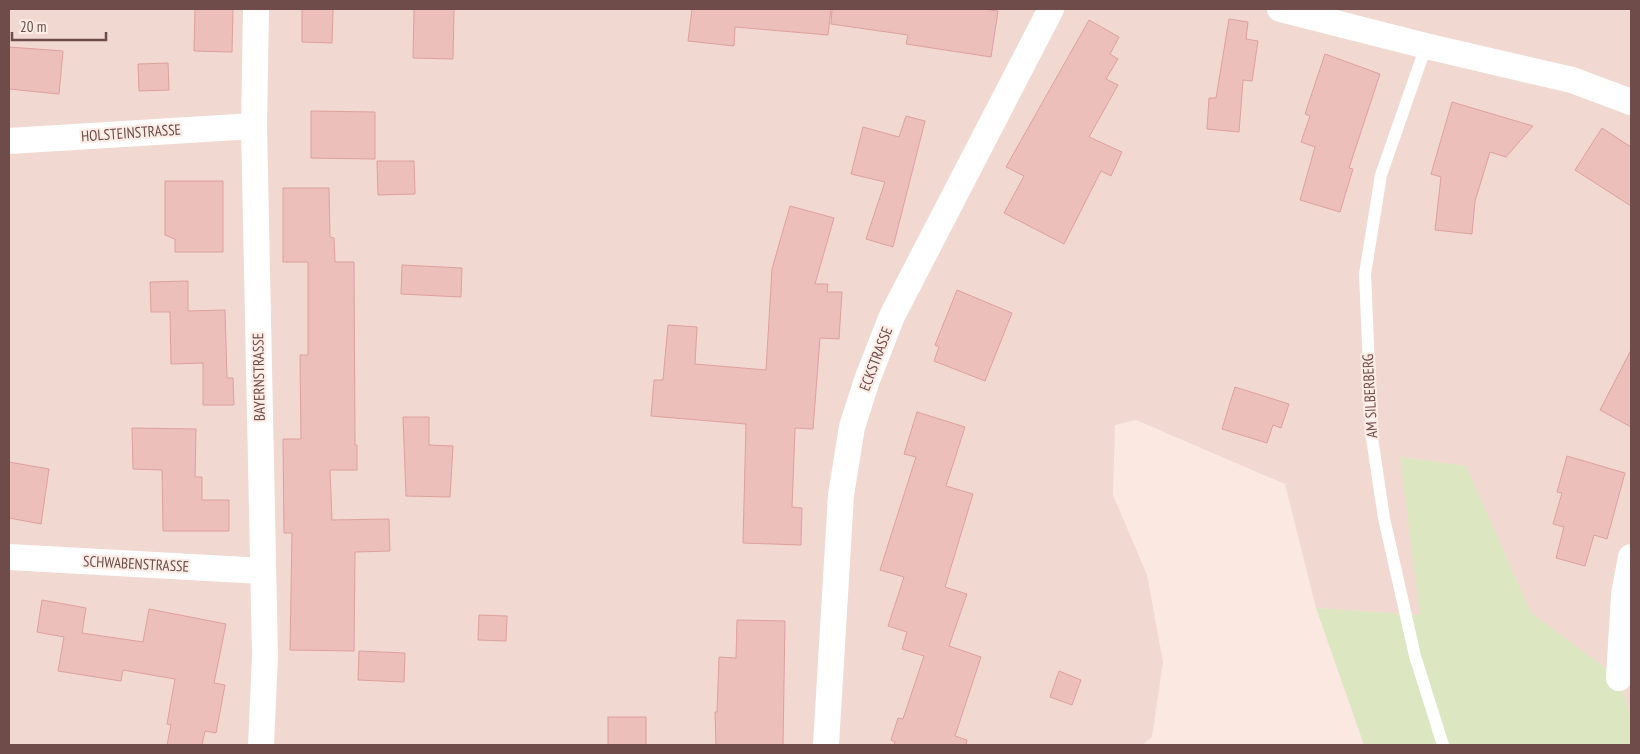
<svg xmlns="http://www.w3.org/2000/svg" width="1640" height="754" viewBox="0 0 1640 754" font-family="'PT Sans Narrow',sans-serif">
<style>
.residential{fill:#f1d8d0}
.green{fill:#dce6c1}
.building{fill:#edbfbb;stroke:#dea09d}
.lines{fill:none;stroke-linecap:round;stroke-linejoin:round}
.service{stroke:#fff;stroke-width:12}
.minor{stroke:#fff;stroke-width:26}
.labels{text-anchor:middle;stroke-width:4.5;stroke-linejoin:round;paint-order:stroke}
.street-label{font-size:15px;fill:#6f4b4a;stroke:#fdede6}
</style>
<rect width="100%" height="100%" fill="#fae8e1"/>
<path class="residential" d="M 9,9 L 1631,9 L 1631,718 L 1619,678 L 1531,613 L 1466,466 L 1400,457 L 1421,615 L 1316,608 L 1285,484 L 1136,420 L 1115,425 L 1113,495 L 1147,575 L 1163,662 L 1152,737 L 1142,745 L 9,745 Z"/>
<path class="green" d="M 1400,457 L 1466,466 L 1531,613 L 1619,678 L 1631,718 L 1631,745 L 1364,745 L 1316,608 L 1420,615 Z"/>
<g class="building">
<path d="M 195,9 L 233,9 L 232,52 L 194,51 Z"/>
<path d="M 302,9 L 333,9 L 332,43 L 302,42 Z"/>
<path d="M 414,9 L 454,9 L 453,59 L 413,58 Z"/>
<path d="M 692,9 L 831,9 L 828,35 L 735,27 L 734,46 L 688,41 Z"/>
<path d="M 832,9 L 982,9 L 998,11 L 991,57 L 906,44 L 908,35 L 831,24 Z"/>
<path d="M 1229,19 L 1248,22 L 1246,39 L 1258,41 L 1252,81 L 1243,80 L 1239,132 L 1207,129 L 1209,98 L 1216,98 Z"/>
<path d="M 1089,20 L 1119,37 L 1110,54 L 1118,59 L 1106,79 L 1118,85 L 1089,137 L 1122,152 L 1111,176 L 1101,171 L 1064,244 L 1004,213 L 1024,176 L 1006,167 Z"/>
<path d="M 9,47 L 63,51 L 59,94 L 9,89 Z"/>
<path d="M 1325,54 L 1380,74 L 1349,168 L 1353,169 L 1340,212 L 1300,200 L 1315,147 L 1301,142 L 1310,116 L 1305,114 Z"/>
<path d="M 168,63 L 169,90 L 139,91 L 138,64 Z"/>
<path d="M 1452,102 L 1533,126 L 1506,157 L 1490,152 L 1475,201 L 1472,234 L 1435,230 L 1441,177 L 1431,174 Z"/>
<path d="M 311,111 L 375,112 L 375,159 L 311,158 Z"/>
<path d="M 906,116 L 925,121 L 893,247 L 866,239 L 885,182 L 851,174 L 863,127 L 899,137 Z"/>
<path d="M 1602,128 L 1631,147 L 1631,206 L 1575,170 Z"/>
<path d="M 377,161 L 414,161 L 415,194 L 378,195 Z"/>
<path d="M 165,181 L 223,181 L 223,252 L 175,252 L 175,239 L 165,235 Z"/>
<path d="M 283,188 L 329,188 L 330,237 L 334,238 L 335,262 L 354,262 L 355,445 L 357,445 L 357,470 L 330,470 L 332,520 L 389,519 L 390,551 L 355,552 L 354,651 L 290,650 L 292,533 L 284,533 L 283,439 L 301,439 L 300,355 L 308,355 L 308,262 L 283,262 Z"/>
<path d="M 790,206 L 834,218 L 815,284 L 828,284 L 827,292 L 842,292 L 839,339 L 820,338 L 813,429 L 795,428 L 792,507 L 802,508 L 801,545 L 743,543 L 746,424 L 651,416 L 654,380 L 663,380 L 668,325 L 697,327 L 695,364 L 766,370 L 772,269 Z"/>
<path d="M 402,265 L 462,268 L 461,297 L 401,294 Z"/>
<path d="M 188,281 L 188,311 L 225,310 L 227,378 L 233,378 L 234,405 L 203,405 L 203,363 L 171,364 L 170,312 L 151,312 L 150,282 Z"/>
<path d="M 957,290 L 1012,313 L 985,381 L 934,361 L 939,347 L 935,345 Z"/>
<path d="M 1631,350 L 1631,427 L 1600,410 Z"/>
<path d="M 1235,387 L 1289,404 L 1281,428 L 1273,425 L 1267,443 L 1222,429 Z"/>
<path d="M 917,412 L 965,427 L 946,486 L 973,494 L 945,587 L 967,594 L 949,646 L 981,657 L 955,736 L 967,740 L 966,745 L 894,745 L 895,742 L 891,740 L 898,718 L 903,719 L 924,656 L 902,649 L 907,632 L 888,626 L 904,577 L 880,570 L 916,457 L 904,454 Z"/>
<path d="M 403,417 L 429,417 L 429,445 L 453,446 L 450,497 L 406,496 Z"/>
<path d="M 132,428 L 196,429 L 195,477 L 202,477 L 202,500 L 229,500 L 229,531 L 163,531 L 162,470 L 133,469 Z"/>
<path d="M 1567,456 L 1625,473 L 1607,539 L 1594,535 L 1585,566 L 1556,558 L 1564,527 L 1553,524 L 1562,493 L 1557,492 Z"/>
<path d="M 9,462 L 49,469 L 41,524 L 9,518 Z"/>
<path d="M 42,600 L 86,608 L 82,633 L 143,642 L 149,609 L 226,624 L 214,683 L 225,685 L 216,733 L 205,731 L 202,745 L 167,745 L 171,725 L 167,724 L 175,679 L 123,670 L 121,681 L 58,671 L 64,637 L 37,632 Z"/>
<path d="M 479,615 L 507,616 L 506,641 L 478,640 Z"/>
<path d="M 737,620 L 785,621 L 783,745 L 716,745 L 715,712 L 717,712 L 719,657 L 736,658 Z"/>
<path d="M 359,651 L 405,653 L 404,682 L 358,680 Z"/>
<path d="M 1059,671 L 1081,680 L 1072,705 L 1050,697 Z"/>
<rect x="608" y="717" width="38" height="28"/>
</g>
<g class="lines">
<path class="service" d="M 1426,46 L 1381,175 L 1365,274 L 1372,438 L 1384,518 L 1415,656 L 1443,745"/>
<g class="minor">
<path d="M 256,9 L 254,126 L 265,656 L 261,745"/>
<path d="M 1280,9 L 1426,46 L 1572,80 L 1631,102"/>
<path d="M 9,141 L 254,126"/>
<path d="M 9,557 L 263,571"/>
<path d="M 1619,678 L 1624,594 L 1631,557"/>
<path d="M 826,745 L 841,495 L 852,427 L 867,380 L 892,316 L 1051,9"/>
</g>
</g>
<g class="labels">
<g class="street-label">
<text transform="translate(131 133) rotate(-4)" y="5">HOLSTEINSTRASSE</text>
<text transform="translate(876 359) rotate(-69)" y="5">ECKSTRASSE</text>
<text transform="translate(259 377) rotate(-91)" y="5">BAYERNSTRASSE</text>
<text transform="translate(1370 396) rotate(-93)" y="5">AM SILBERBERG</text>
<text transform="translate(136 564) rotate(3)" y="5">SCHWABENSTRASSE</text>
</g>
</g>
<rect width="1640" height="754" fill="none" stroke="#6f4b4a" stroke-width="20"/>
<path d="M12 32v8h94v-8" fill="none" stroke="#6f4b4a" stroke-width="2.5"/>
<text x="20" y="32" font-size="15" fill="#6f4b4a" stroke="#fdede6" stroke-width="4" paint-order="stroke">20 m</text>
</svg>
